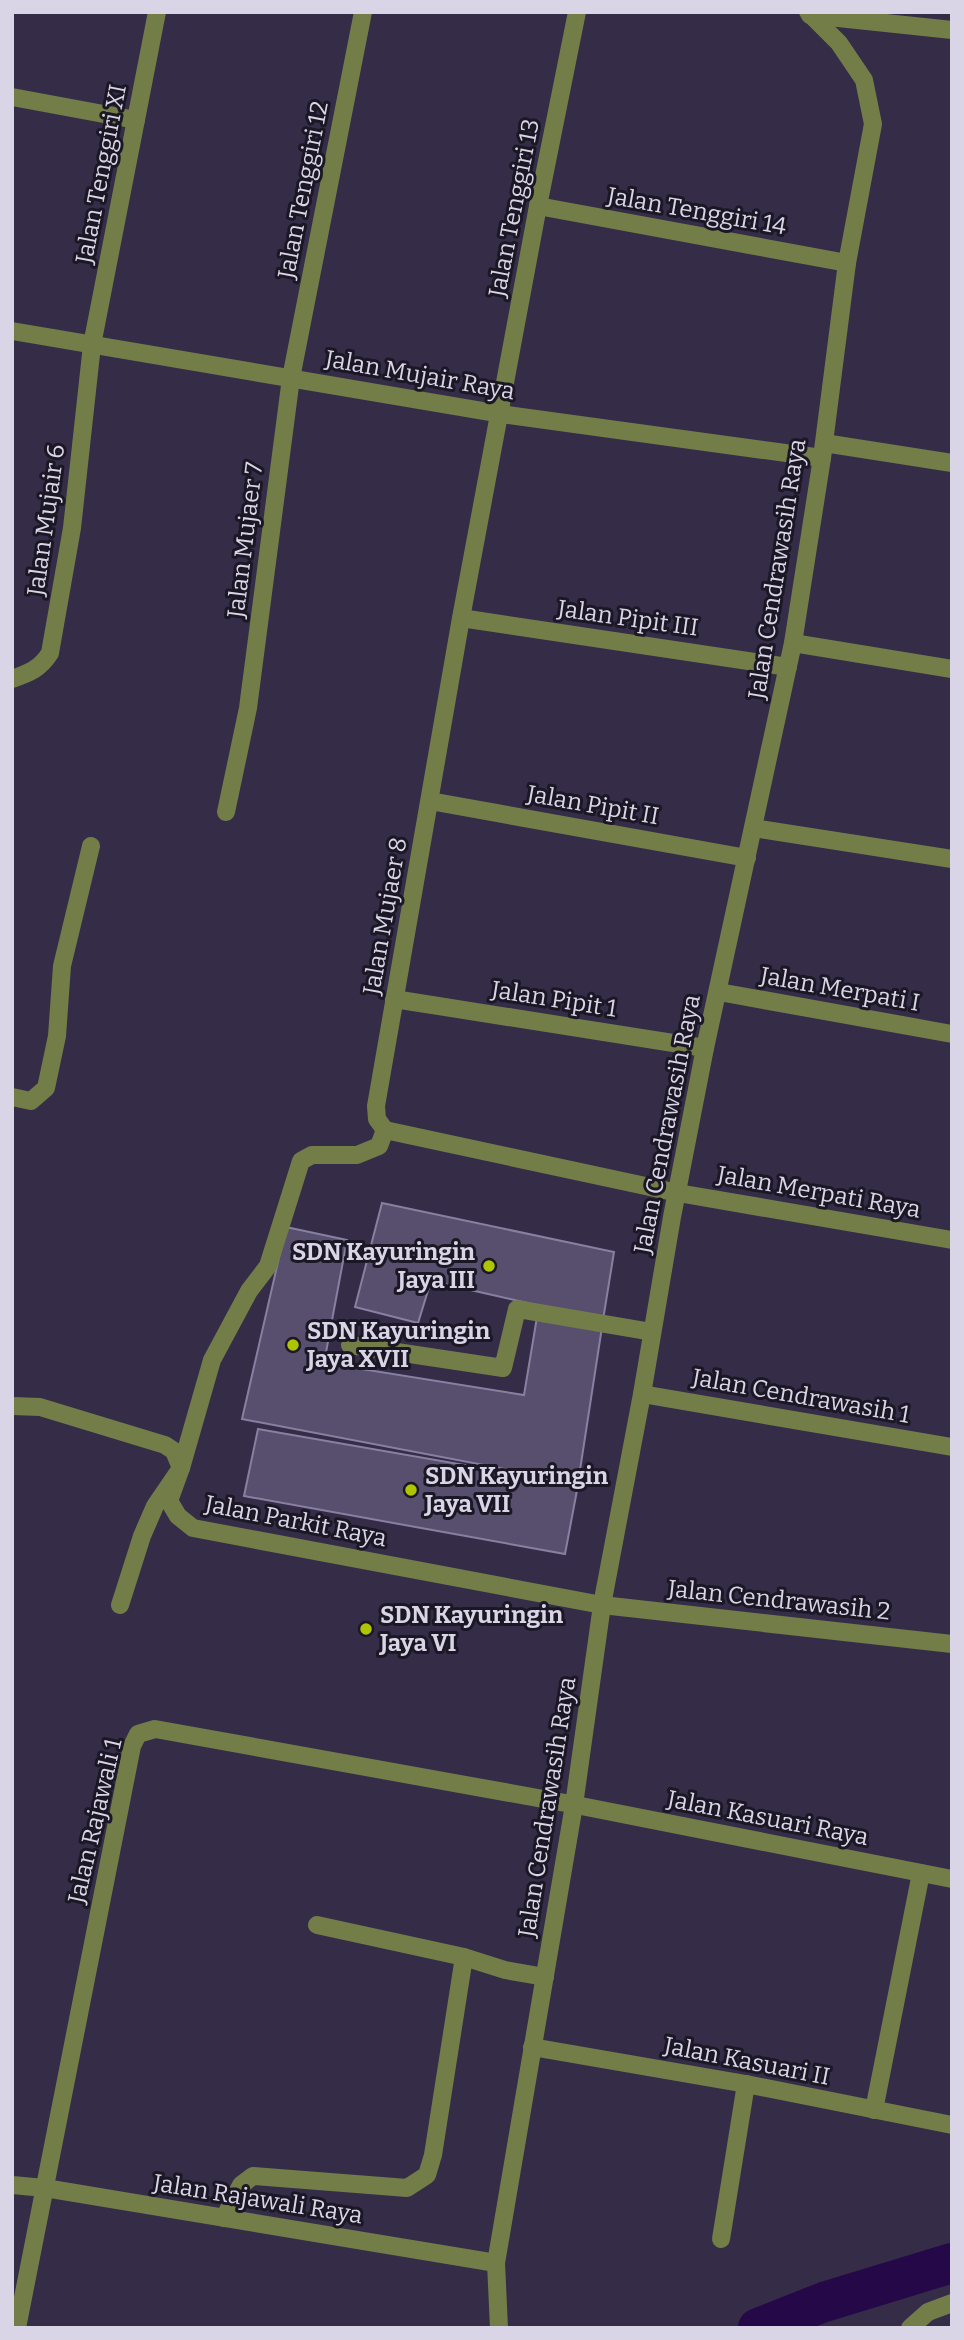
<svg xmlns="http://www.w3.org/2000/svg" width="964" height="2340" viewBox="0 0 964 2340" font-family="Bitter,serif">
<style>
.lines{fill:none;stroke-linecap:round;stroke-linejoin:round}
.canal{stroke:#250848;stroke-width:40}
.building{fill:#574f6d;stroke:#8980a1;stroke-width:2}
.minor{stroke:#737d48;stroke-width:18}
.poi-dot{fill:#afc504;stroke:#1b1724;stroke-width:2.5}
.labels{text-anchor:middle;stroke-width:6;stroke-linejoin:round;paint-order:stroke}
.street-label{font-size:24px;fill:#d9d5e7;stroke:#1b1724}
.poi-label{font-size:24px;font-weight:bold;fill:#d9d5e7;stroke:#1b1724;text-anchor:start}
</style>
<rect width="100%" height="100%" fill="#352c48"/>
<g class="lines">
<path class="canal" d="M 758,2328 L 824,2302 L 952,2263"/>
</g>
<g class="building">
<path d="M 382,1203 L 614,1252 L 603,1320 L 431,1281 L 418,1323 L 355,1307 Z"/>
<path d="M 286,1227 L 347,1240 L 324,1363 L 524,1395 L 537,1317 L 602,1327 L 578,1483 L 242,1419 Z"/>
<path d="M 258,1429 L 578,1485 L 565,1554 L 244,1496 Z"/>
</g>
<g class="lines">
<g class="minor">
<path d="M 577,12 L 538,206 L 461,618 L 376,1106 L 377,1119 L 385,1130 L 678,1193 L 952,1240"/>
<path d="M 810,15 L 952,30"/>
<path d="M 12,97 L 136,120"/>
<path d="M 538,206 L 847,263"/>
<path d="M 12,331 L 501,414 L 822,458"/>
<path d="M 824,443 L 952,463"/>
<path d="M 461,618 L 788,667"/>
<path d="M 793,643 L 952,669"/>
<path d="M 12,679 C 29,673 40,669 50,653 L 72,528 L 92,345 L 157,12"/>
<path d="M 430,801 L 747,858"/>
<path d="M 226,812 L 248,708 L 291,378 L 363,12"/>
<path d="M 753,828 L 952,859"/>
<path d="M 719,992 L 952,1034"/>
<path d="M 394,999 L 705,1048"/>
<path d="M 12,1097 L 31,1101 L 46,1088 L 57,1036 L 62,966 L 91,846"/>
<path d="M 350,1345 L 503,1368 L 517,1309 L 652,1332"/>
<path d="M 642,1394 L 952,1447"/>
<path d="M 12,1406 L 40,1407 L 165,1445 L 174,1451 L 181,1468 L 169,1501 L 178,1516 L 193,1528 L 602,1605 L 952,1644"/>
<path d="M 120,1605 L 142,1536 L 155,1506 L 181,1468 L 212,1360 L 249,1291 L 268,1266 L 301,1161 L 312,1155 L 357,1155 L 379,1146 L 385,1130"/>
<path d="M 317,1925 L 464,1957"/>
<path d="M 532,2047 L 746,2084 L 952,2125"/>
<path d="M 874,2110 L 921,1873"/>
<path d="M 12,2185 L 45,2188 L 496,2263"/>
<path d="M 224,2218 L 241,2185 L 253,2176 L 407,2188 L 427,2175 L 433,2155 L 464,1957 L 505,1970 L 545,1977"/>
<path d="M 721,2239 L 746,2084"/>
<path d="M 17,2328 L 132,1746 L 138,1734 L 155,1729 L 571,1804 L 952,1879"/>
<path d="M 499,2328 L 496,2263 L 574,1805 L 602,1605 L 642,1394 L 672,1217 L 705,1048 L 793,643 L 822,458 L 847,263 L 873,124 L 864,80 L 839,43 L 808,12"/>
<path d="M 910,2328 L 928,2312 L 952,2303"/>
</g>
</g>
<g class="poi-dot">
<circle cx="489" cy="1266" r="7"/>
<circle cx="293" cy="1345" r="7"/>
<circle cx="411" cy="1490" r="7"/>
<circle cx="366" cy="1629" r="7"/>
</g>
<g class="labels">
<g class="street-label">
<text transform="translate(101 174) rotate(-79)" y="8">Jalan Tenggiri XI</text>
<text transform="translate(303 190) rotate(-79)" y="8">Jalan Tenggiri 12</text>
<text transform="translate(514 208) rotate(-79)" y="8">Jalan Tenggiri 13</text>
<text transform="translate(697 211) rotate(10)" y="8">Jalan Tenggiri 14</text>
<text transform="translate(420 375) rotate(10)" y="8">Jalan Mujair Raya</text>
<text transform="translate(46 520) rotate(-82)" y="8">Jalan Mujair 6</text>
<text transform="translate(245 540) rotate(-83)" y="8">Jalan Mujaer 7</text>
<text transform="translate(777 569) rotate(-81)" y="8">Jalan Cendrawasih Raya</text>
<text transform="translate(628 618) rotate(8)" y="8">Jalan Pipit III</text>
<text transform="translate(593 805) rotate(10)" y="8">Jalan Pipit II</text>
<text transform="translate(385 916) rotate(-80)" y="8">Jalan Mujaer 8</text>
<text transform="translate(840 989) rotate(10)" y="8">Jalan Merpati I</text>
<text transform="translate(554 999) rotate(9)" y="8">Jalan Pipit 1</text>
<text transform="translate(667 1124) rotate(-79)" y="8">Jalan Cendrawasih Raya</text>
<text transform="translate(819 1192) rotate(10)" y="8">Jalan Merpati Raya</text>
<text transform="translate(801 1396) rotate(10)" y="8">Jalan Cendrawasih 1</text>
<text transform="translate(296 1521) rotate(11)" y="8">Jalan Parkit Raya</text>
<text transform="translate(779 1600) rotate(6)" y="8">Jalan Cendrawasih 2</text>
<text transform="translate(547 1807) rotate(-81)" y="8">Jalan Cendrawasih Raya</text>
<text transform="translate(768 1818) rotate(11)" y="8">Jalan Kasuari Raya</text>
<text transform="translate(95 1821) rotate(-77)" y="8">Jalan Rajawali 1</text>
<text transform="translate(747 2061) rotate(11)" y="8">Jalan Kasuari II</text>
<text transform="translate(258 2199) rotate(9)" y="8">Jalan Rajawali Raya</text>
</g>
<g class="poi-label">
<text x="475" y="1260" text-anchor="end">SDN Kayuringin<tspan x="475" dy="28">Jaya III</tspan></text>
<text x="307" y="1339">SDN Kayuringin<tspan x="307" dy="28">Jaya XVII</tspan></text>
<text x="425" y="1484">SDN Kayuringin<tspan x="425" dy="28">Jaya VII</tspan></text>
<text x="380" y="1623">SDN Kayuringin<tspan x="380" dy="28">Jaya VI</tspan></text>
</g>
</g>
<rect width="964" height="2340" fill="none" stroke="#d9d5e7" stroke-width="28"/>
</svg>
